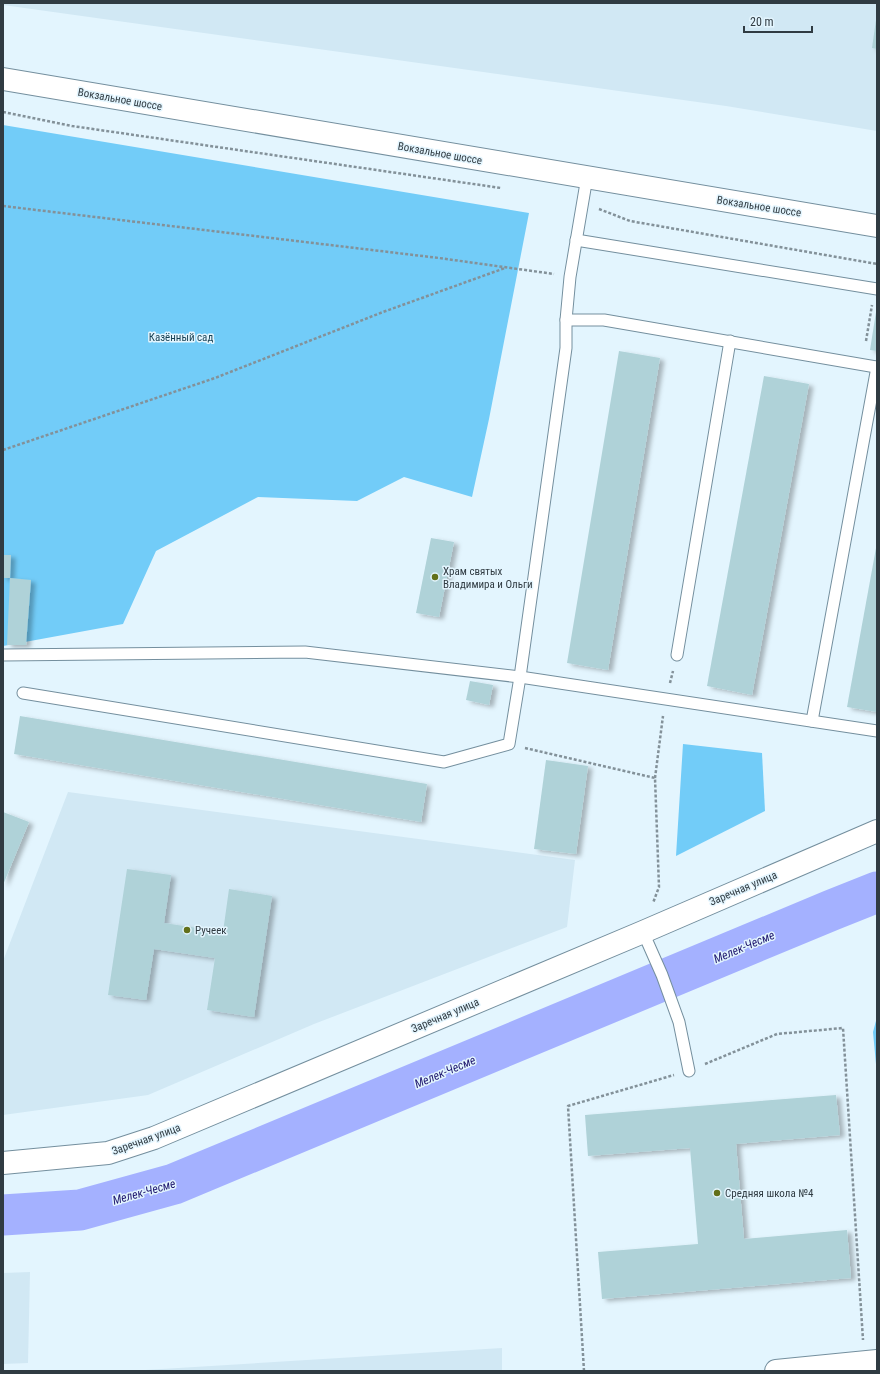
<svg xmlns="http://www.w3.org/2000/svg" width="880" height="1374" viewBox="0 0 880 1374" font-family="'Roboto Condensed',sans-serif">
<style>
.built{fill:#d1e8f4}
.green{fill:#72ccf8}
.lines{fill:none;stroke-linecap:round;stroke-linejoin:round}
.river{stroke:#a4b1ff;stroke-width:41}
.building{fill:#afd2d8;filter:url(#shadow)}
.lane-casing{stroke:#748f9e;stroke-width:13}
.street-casing{stroke:#748f9e;stroke-width:24}
.secondary-casing{stroke:#748f9e;stroke-width:24}
.path{stroke:#839199;stroke-width:2.5;stroke-dasharray:3 2;stroke-linecap:butt}
.lane{stroke:#fff;stroke-width:11}
.street{stroke:#fff;stroke-width:22}
.secondary{stroke:#fff;stroke-width:22}
.poi-dot{fill:#62701a;stroke:#e3f5fe;stroke-width:1.5}
.labels{text-anchor:middle;stroke-width:3;stroke-linejoin:round;paint-order:stroke}
.street-label{font-size:11px;fill:#303b42;stroke:#e3f5fe}
.park-label{font-size:11px;fill:#153f52;stroke:#e3f5fe}
.poi-label{font-size:11px;fill:#303b42;stroke:#e3f5fe;text-anchor:start}
.water-label{font-size:12px;font-style:italic;fill:#1f176f;stroke:#e3f5fe}
</style>
<defs>
<filter id="shadow"><feDropShadow dx="4.5" dy="2.5" stdDeviation="2" flood-color="#0004"/></filter>
</defs>
<rect width="100%" height="100%" fill="#e3f5fe"/>
<g class="built">
<path d="M 3,3 L 877,3 L 877,131 L 726,106 L 3,5 Z"/>
<path d="M 68,792 L 575,860 L 567,927 L 314,1024 L 148,1095 L 3,1115 L 3,961 Z"/>
<path d="M 30,1272 L 28,1363 L 3,1364 L 3,1273 Z"/>
<path d="M 502,1348 L 502,1371 L 129,1371 Z"/>
</g>
<g class="green">
<path d="M 3,125 L 529,213 L 489,419 L 472,497 L 404,477 L 357,501 L 258,497 L 156,551 L 123,624 L 3,646 Z"/>
<path d="M 683,744 L 762,753 L 765,811 L 676,856 Z"/>
<path d="M 877,1017 L 877,1075 L 873,1032 Z"/>
</g>
<g class="lines">
<path class="river" d="M 3,1215 L 80,1210 L 174,1184 L 832,910 L 877,892"/>
</g>
<g class="building">
<path d="M 876,20 L 877,20 L 877,49 L 872,48 Z"/>
<path d="M 876,312 L 877,312 L 877,351 L 870,350 Z"/>
<path d="M 619,351 L 660,358 L 608,670 L 567,663 Z"/>
<path d="M 764,376 L 809,384 L 752,695 L 707,686 Z"/>
<path d="M 431,538 L 454,542 L 439,617 L 416,613 Z"/>
<path d="M 876,548 L 877,548 L 877,712 L 847,707 Z"/>
<path d="M 3,555 L 11,555 L 10,578 L 31,580 L 26,645 L 7,645 L 10,578 L 3,578 Z"/>
<path d="M 470,681 L 493,685 L 489,705 L 466,700 Z"/>
<path d="M 20,716 L 427,784 L 421,822 L 14,754 Z"/>
<path d="M 546,760 L 588,766 L 576,854 L 534,849 Z"/>
<path d="M 3,812 L 29,822 L 3,885 Z"/>
<path d="M 127,869 L 171,875 L 164,923 L 223,932 L 229,889 L 272,896 L 254,1017 L 207,1010 L 215,958 L 154,949 L 146,1000 L 108,995 Z"/>
<path d="M 836,1095 L 840,1135 L 736,1144 L 744,1239 L 847,1230 L 851,1278 L 602,1299 L 598,1252 L 698,1244 L 690,1148 L 588,1156 L 585,1115 Z"/>
</g>
<g class="lines">
<defs>
<g id="lane">
<path d="M 576,240 L 877,289"/>
<path d="M 566,320 L 604,320 L 876,367"/>
<path d="M 3,655 L 305,652 L 520,677 L 877,731"/>
<path d="M 677,655 L 730,341"/>
<path d="M 23,693 L 444,762 L 509,744 L 520,677 L 566,348 L 566,320 L 570,277 L 587,177"/>
<path d="M 812,721 L 877,367"/>
<path d="M 643,932 L 662,975 L 679,1022 L 689,1071"/>
</g>
<g id="street">
<path d="M 3,1163 L 108,1153 L 154,1138 L 643,932 L 877,831"/>
<path d="M 776,1371 L 877,1361"/>
</g>
<path id="secondary" d="M 3,79 L 877,226"/>
</defs>
<use href="#lane" class="lane-casing"/>
<use href="#street" class="street-casing"/>
<use href="#secondary" class="secondary-casing"/>
<g class="path">
<path d="M 3,112 L 72,126 L 501,188"/>
<path d="M 3,206 L 439,258 L 554,274"/>
<path d="M 599,209 L 630,221 L 877,264"/>
<path d="M 866,341 L 872,305"/>
<path d="M 3,450 L 215,378 L 383,312 L 505,268"/>
<path d="M 670,683 L 673,671"/>
<path d="M 525,748 L 655,778 L 659,887 L 653,903"/>
<path d="M 655,778 L 663,716"/>
<path d="M 705,1064 L 777,1034 L 843,1028 L 863,1340"/>
<path d="M 584,1371 L 568,1106 L 674,1075"/>
</g>
<use href="#lane" class="lane"/>
<use href="#street" class="street"/>
<use href="#secondary" class="secondary"/>
</g>
<g class="poi-dot">
<circle cx="435" cy="577" r="4"/>
<circle cx="187" cy="930" r="4"/>
<circle cx="717" cy="1193" r="4"/>
</g>
<g class="labels">
<g class="street-label">
<text transform="translate(120 99) rotate(10)" y="4">Вокзальное шоссе</text>
<text transform="translate(440 153) rotate(10)" y="4">Вокзальное шоссе</text>
<text transform="translate(759 206) rotate(9)" y="4">Вокзальное шоссе</text>
<text transform="translate(743 888) rotate(-23)" y="4">Заречная улица</text>
<text transform="translate(445 1015) rotate(-23)" y="4">Заречная улица</text>
<text transform="translate(146 1139) rotate(-20)" y="4">Заречная улица</text>
</g>
<g class="park-label">
<text x="181" y="341">Казённый сад</text>
</g>
<g class="poi-label">
<text x="443" y="575">Храм святых<tspan x="443" dy="13">Владимира и Ольги</tspan></text>
<text x="195" y="934">Ручеек</text>
<text x="725" y="1197">Средняя школа №4</text>
</g>
<g class="water-label">
<text transform="translate(744 947) rotate(-23)" y="4">Мелек-Чесме</text>
<text transform="translate(445 1072) rotate(-23)" y="4">Мелек-Чесме</text>
<text transform="translate(144 1192) rotate(-16)" y="4">Мелек-Чесме</text>
</g>
</g>
<rect width="880" height="1374" fill="none" stroke="#303b42" stroke-width="8"/>
<path d="M744 26v6h68v-6" fill="none" stroke="#303b42" stroke-width="2"/>
<text x="750" y="26" font-size="12" fill="#303b42" stroke="#e3f5fe" stroke-width="3" paint-order="stroke">20 m</text>
</svg>
